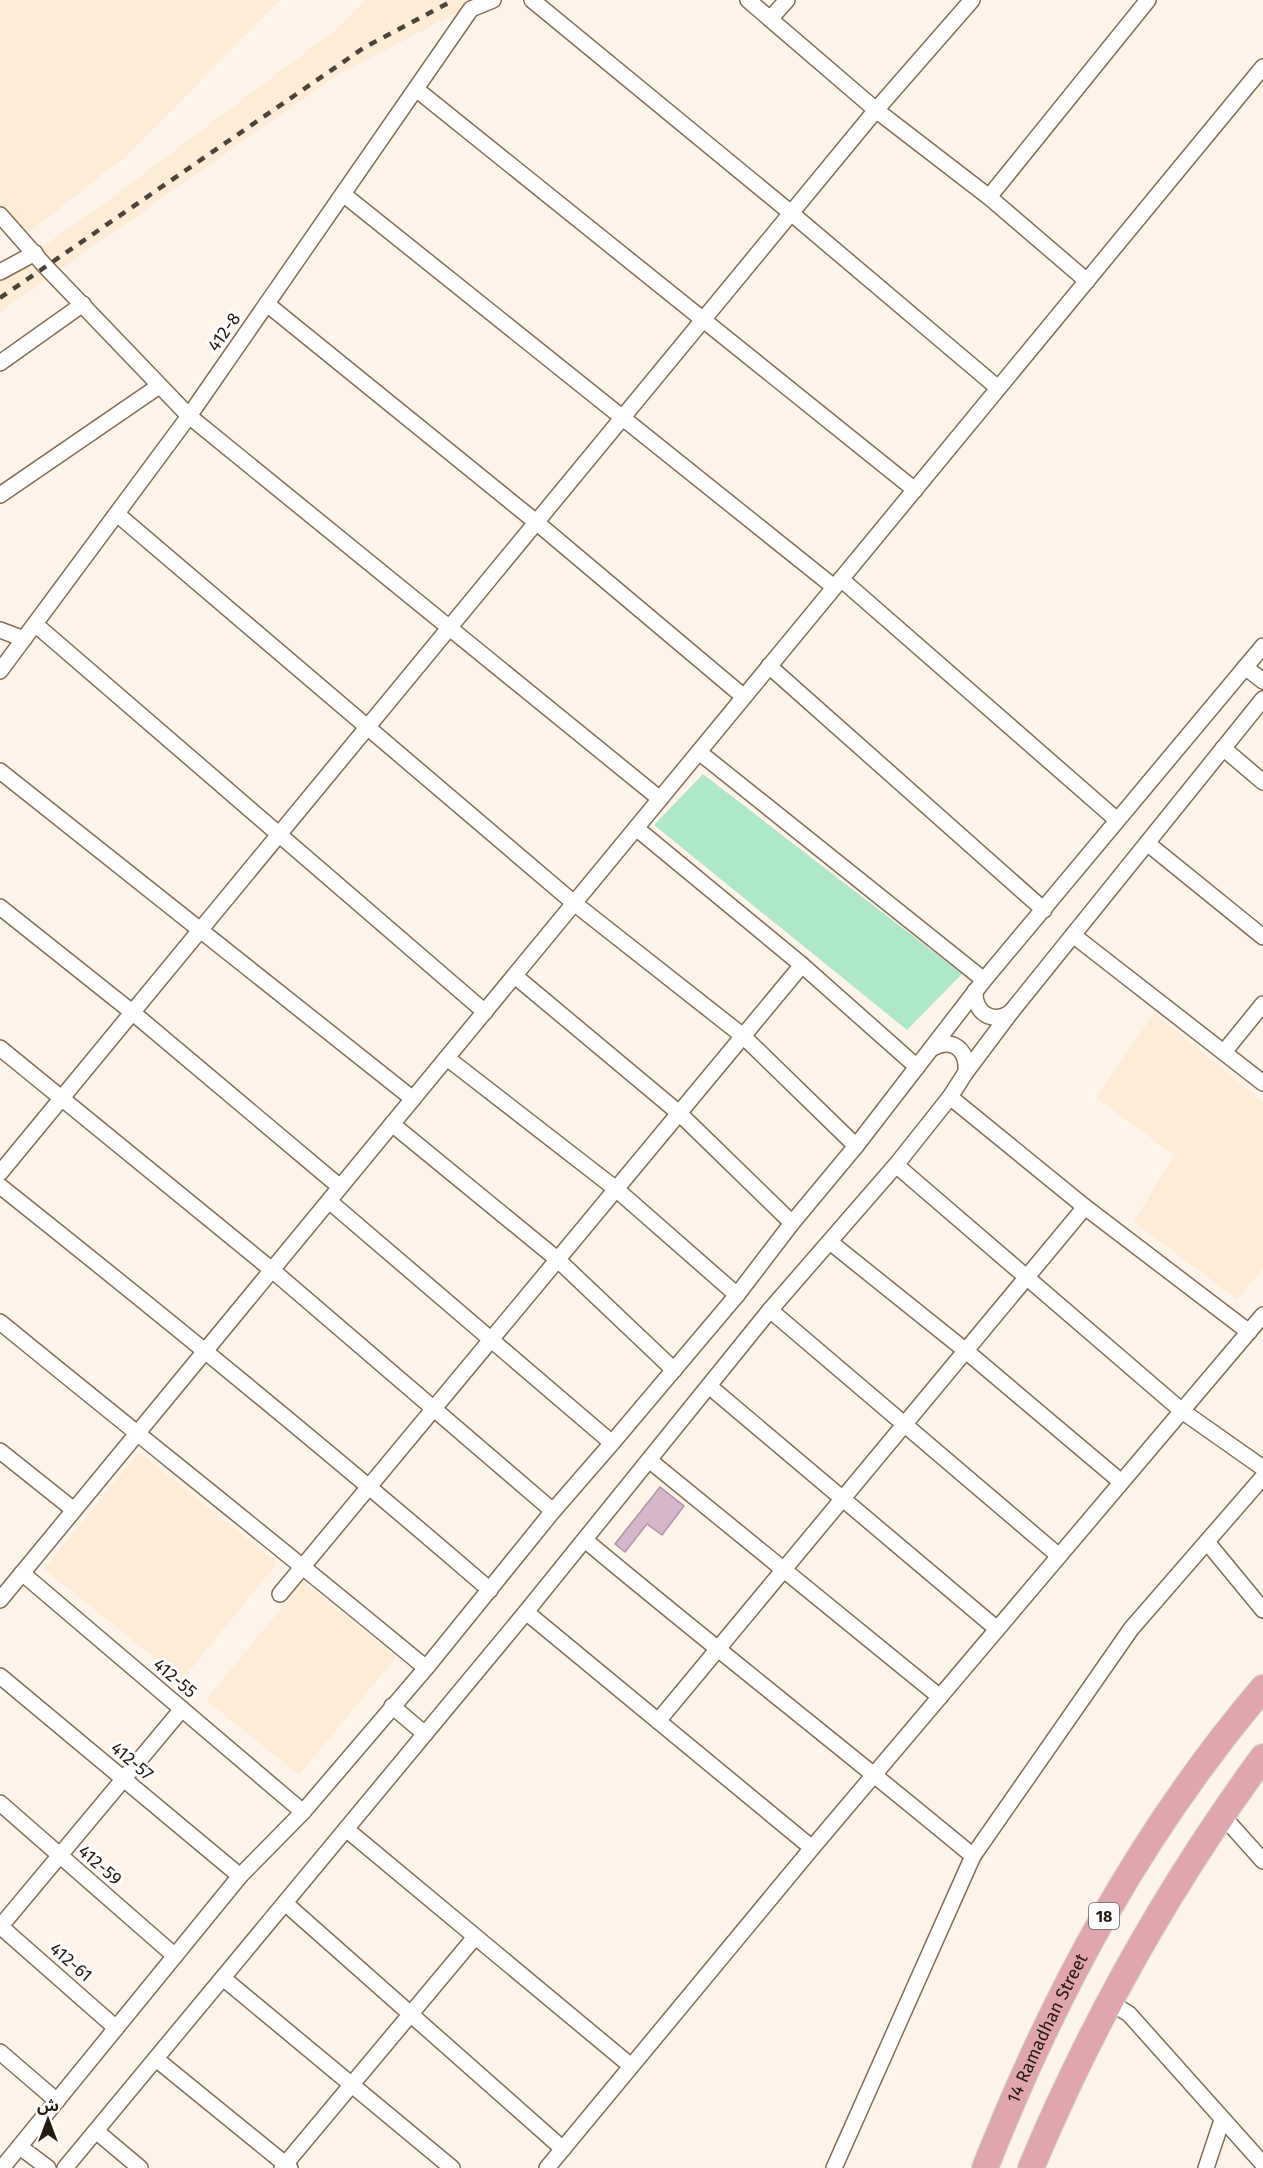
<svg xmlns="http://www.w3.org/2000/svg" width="1263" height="2168" viewBox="0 0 1263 2168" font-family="'Fira Sans','Noto Sans Arabic',sans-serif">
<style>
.built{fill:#feecd7}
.green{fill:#afe8c8}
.building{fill:#d5b6cb;stroke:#b092a7;stroke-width:1.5}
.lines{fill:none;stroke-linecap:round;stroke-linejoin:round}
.street-casing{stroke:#836e54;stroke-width:18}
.primary-casing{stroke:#d7d6d4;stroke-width:28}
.street{stroke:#fff;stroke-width:15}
.primary{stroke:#e0a6ae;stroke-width:26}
.rail{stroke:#4c4339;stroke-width:4.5;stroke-dasharray:8 8;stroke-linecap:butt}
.labels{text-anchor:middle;stroke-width:6;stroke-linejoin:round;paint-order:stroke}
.shield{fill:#fff;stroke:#655f58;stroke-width:1.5}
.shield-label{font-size:16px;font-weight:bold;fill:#231a10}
.street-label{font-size:18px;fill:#231a10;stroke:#fff}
</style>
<rect width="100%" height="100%" fill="#fef4e9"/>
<g class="built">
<path d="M 0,0 L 280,0 L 128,154 L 22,238 L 0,215 Z"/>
<path d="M 367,0 L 481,0 L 334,77 L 0,312 L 0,276 L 100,207 L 338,28 Z"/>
<path d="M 1154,1013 L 1263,1102 L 1263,1269 L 1237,1299 L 1134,1222 L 1174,1155 L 1097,1098 Z"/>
<path d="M 139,1452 L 277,1563 L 182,1680 L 44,1569 Z"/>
<path d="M 303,1582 L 396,1657 L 299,1775 L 206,1700 Z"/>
</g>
<path class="green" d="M 703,774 L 962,974 L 907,1030 L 654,825 Z"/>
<path class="building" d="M 660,1487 L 684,1506 L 662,1535 L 647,1524 L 625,1552 L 615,1544 Z"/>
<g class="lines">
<defs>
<g id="street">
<path d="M 532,0 L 791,213 L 998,388"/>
<path d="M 748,0 L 876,110 L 989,197 L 1087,281"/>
<path d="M 770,19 L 787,0"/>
<path d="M 416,89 L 915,490"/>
<path d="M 343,194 L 834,587"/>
<path d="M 989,197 L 1148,0"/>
<path d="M 0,215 L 45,266 L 189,416 L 660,799"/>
<path d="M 0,272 L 35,253"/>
<path d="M 267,304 L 536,522 L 744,697"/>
<path d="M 0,363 L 83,304"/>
<path d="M 0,495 L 159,386"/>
<path d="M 117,514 L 574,903 L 743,1036 L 856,1146"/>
<path d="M 841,579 L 1117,820"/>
<path d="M 35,624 L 485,1012"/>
<path d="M 0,630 L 24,639"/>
<path d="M 769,666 L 1044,910"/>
<path d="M 1245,667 L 1263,681"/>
<path d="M 0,671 L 189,416 L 471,9 L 493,0"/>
<path d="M 1223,748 L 1263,782"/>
<path d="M 699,752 L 984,980"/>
<path d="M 0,771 L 413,1099"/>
<path d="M 636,828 L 802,965 L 917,1067"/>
<path d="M 1147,843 L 1263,937"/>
<path d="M 0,907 L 132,1012 L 340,1187"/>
<path d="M 1073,935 L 1263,1083"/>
<path d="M 515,976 L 679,1113 L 792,1223"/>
<path d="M 975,991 C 974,1013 993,1025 1011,1012"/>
<path d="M 0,1048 L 272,1270 L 553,1511"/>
<path d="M 931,1049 C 951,1037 968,1048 966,1072"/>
<path d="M 1224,1052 L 1263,1004"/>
<path d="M 447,1058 L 616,1189 L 737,1295"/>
<path d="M 950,1097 L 1085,1207 L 1249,1332"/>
<path d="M 392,1124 L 557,1259 L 674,1370"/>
<path d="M 896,1165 L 1182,1411 L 1263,1468"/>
<path d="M 0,1173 L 876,110 L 972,0"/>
<path d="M 0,1186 C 166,1318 330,1452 490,1590"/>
<path d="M 329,1201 L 612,1443"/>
<path d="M 830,1242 L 966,1351 L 1120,1481"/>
<path d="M 770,1310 L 1059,1556"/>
<path d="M 0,1322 C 142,1438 285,1551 426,1668"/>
<path d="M 709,1386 L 997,1629"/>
<path d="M 0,1451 L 74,1510"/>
<path d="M 649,1460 L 940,1697"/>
<path d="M 585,1540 C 713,1647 844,1749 973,1856"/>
<path d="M 1207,1542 L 1263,1610"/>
<path d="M 22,1573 L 303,1812"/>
<path d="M 280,1594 L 802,965"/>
<path d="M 0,1600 L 1263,67"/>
<path d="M 526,1612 L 812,1848"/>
<path d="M 0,1676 L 240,1876"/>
<path d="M 392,1706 L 425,1734"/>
<path d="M 658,1721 L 1085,1207"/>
<path d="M 0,1803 L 175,1956"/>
<path d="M 1221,1814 L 1263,1861"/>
<path d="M 346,1829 L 631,2066"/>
<path d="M 285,1903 L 563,2149"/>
<path d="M 0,1926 L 116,2028"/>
<path d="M 0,1927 L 182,1709"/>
<path d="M 223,1978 L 452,2168"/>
<path d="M 1108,2001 L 1129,2014 L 1263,2164"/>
<path d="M 0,2052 L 57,2101"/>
<path d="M 156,2059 L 290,2168"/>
<path d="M 96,2131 L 140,2168"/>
<path d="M 20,2147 L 48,2168"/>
<path d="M 2,2168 L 240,1876 L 303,1812 L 426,1668 L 553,1511 L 612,1443 L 737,1295 L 792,1223 L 856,1146 L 984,980 L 1263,646"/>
<path d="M 65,2168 L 526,1612 L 770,1310 L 896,1165 L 950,1097 L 966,1072 L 1011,1012 L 1263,699"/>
<path d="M 282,2168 L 475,1937"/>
<path d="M 547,2168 L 812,1848 L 1263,1315"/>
<path d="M 834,2168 L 973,1856 L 1131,1629 L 1263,1477"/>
<path d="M 1206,2168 L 1222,2120"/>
</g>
<g id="primary">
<path id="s1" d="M 985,2168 C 1054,1993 1141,1832 1263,1688"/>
<path d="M 1031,2168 C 1093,2020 1168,1887 1263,1757"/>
</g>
</defs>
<use href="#street" class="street-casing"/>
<use href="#primary" class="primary-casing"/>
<use href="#street" class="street"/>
<use href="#primary" class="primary"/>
<path class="rail" d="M 0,298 L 365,47 L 454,0"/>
</g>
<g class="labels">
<rect class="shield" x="1089" y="1903" width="30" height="26" rx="4.5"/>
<g class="shield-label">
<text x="1104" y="1922">18</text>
</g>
<g class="street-label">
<text transform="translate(224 332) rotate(-55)" y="6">412-8</text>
<text transform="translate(175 1678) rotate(40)" y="6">412-55</text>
<text transform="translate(132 1761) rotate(40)" y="6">412-57</text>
<text transform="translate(100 1865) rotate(41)" y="6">412-59</text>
<text transform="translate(71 1962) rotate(41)" y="6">412-61</text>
<text dy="6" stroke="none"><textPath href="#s1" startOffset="153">14 Ramadhan Street</textPath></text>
</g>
</g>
<g transform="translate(48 2120)" stroke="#ffffff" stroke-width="4.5" paint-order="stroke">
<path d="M0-4.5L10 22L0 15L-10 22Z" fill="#231a10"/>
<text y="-9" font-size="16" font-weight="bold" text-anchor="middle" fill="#231a10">ش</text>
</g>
</svg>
